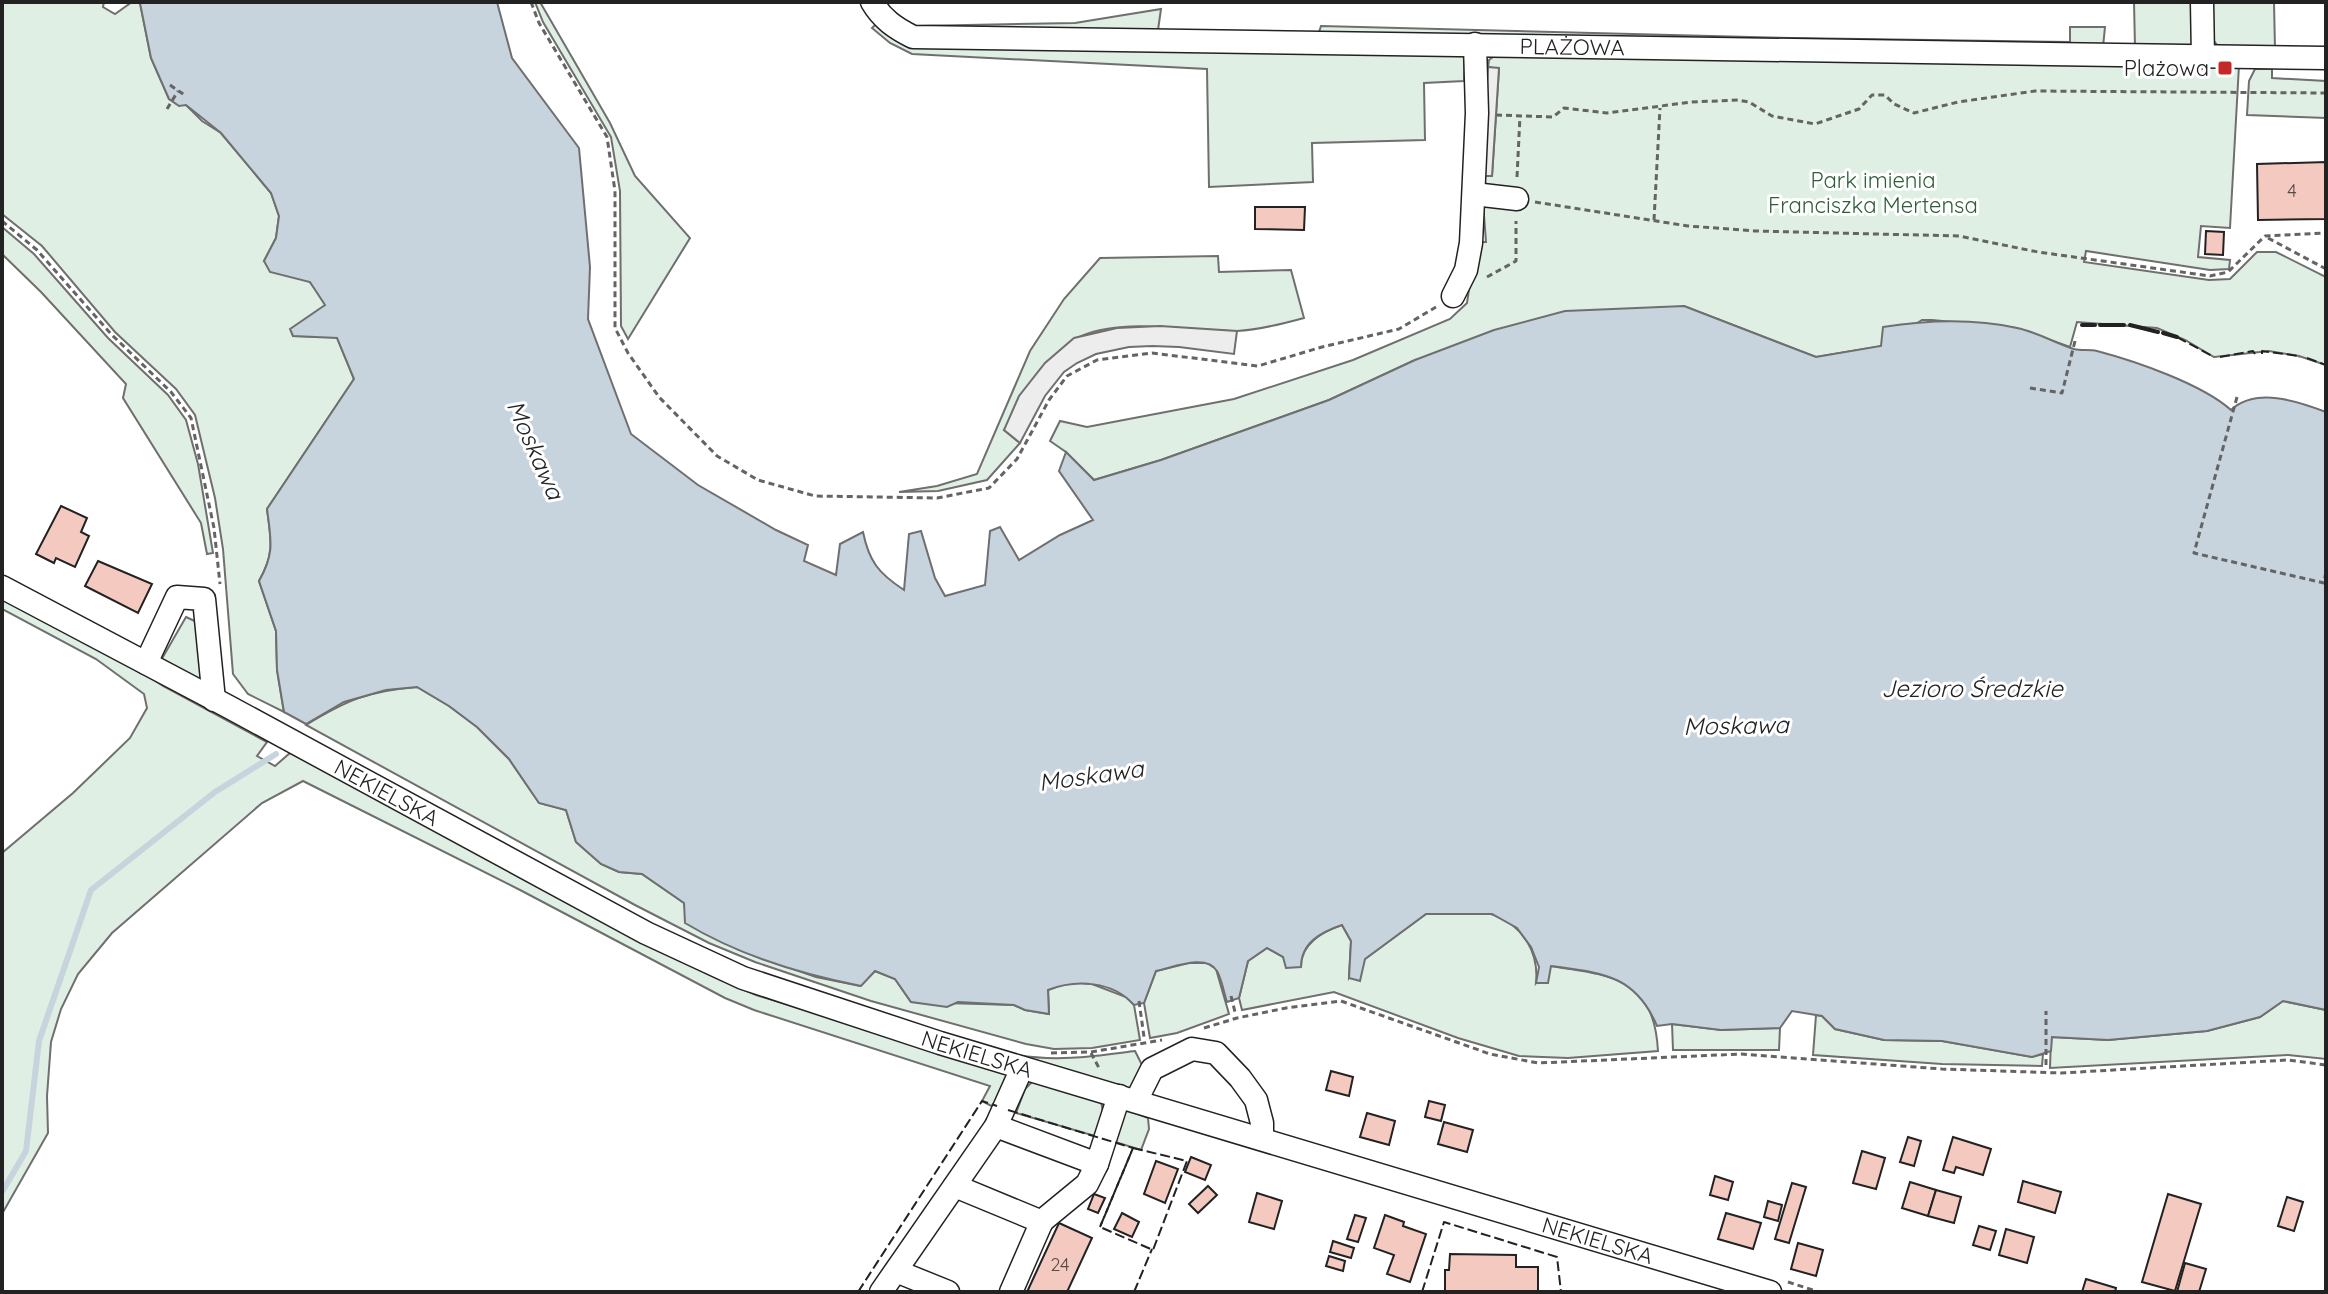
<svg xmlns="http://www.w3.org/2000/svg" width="2328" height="1294" viewBox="0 0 2328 1294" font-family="Quicksand,sans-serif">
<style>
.green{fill:#e0efe3;stroke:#6f6f6f;stroke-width:2}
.parking{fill:#ededed;stroke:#6f6f6f;stroke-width:2}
.water{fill:#c7d3dd;stroke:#6f6f6f;stroke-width:2}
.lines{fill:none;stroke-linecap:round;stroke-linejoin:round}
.stream{stroke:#c7d3dd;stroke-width:6}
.building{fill:#f3c9c0;stroke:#222;stroke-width:2}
.minor-casing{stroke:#222;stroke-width:25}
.path{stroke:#646464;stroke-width:3;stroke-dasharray:6 4;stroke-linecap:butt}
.minor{stroke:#fff;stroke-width:22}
.fence{stroke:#222;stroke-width:2;stroke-dasharray:10 4;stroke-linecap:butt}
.wall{stroke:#222;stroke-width:4}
.poi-dot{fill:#c62828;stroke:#fff;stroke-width:3}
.labels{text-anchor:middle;stroke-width:6;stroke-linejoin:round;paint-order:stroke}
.number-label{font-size:18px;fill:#564c4a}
.street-label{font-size:22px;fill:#222;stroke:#fff}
.poi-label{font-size:22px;fill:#222;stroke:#fff;text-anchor:end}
.park-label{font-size:22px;fill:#2f5e38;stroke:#fff}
.water-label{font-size:24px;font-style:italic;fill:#222;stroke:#fff}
</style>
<rect width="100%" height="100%" fill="#fff"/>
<g class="green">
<path d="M 2,2 L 104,2 L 103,7 L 115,14 L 132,2 L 140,3 L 151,58 L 169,99 L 185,104 L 202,121 L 221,133 L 271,193 L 279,216 L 276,238 L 264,261 L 310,282 L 326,305 L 291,329 L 293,336 L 337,337 L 354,379 L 267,509 C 271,540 275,553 259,581 L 276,631 L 277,670 L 284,712 L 248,694 L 233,674 L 223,549 L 215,498 L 195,415 L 176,389 L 115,332 L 42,246 L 2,214 Z"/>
<path d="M 535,2 L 540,2 L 610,123 L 635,176 L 690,238 L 628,339 L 621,326 L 620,191 L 611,137 L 543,22 Z"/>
<path d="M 2134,2 L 2194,2 L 2195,48 L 2135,47 Z"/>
<path d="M 2210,2 L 2274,2 L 2275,49 L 2218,46 L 2214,41 Z"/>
<path d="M 1161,9 L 1158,30 L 915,26 L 1075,23 Z"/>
<path d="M 877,23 L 895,38 L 1465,52 L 1464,81 L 1424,83 L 1425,140 L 1312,143 L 1313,182 L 1209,187 L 1207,69 L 912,54 L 890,43 L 872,28 Z"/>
<path d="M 1321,26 L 1792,38 L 2070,42 L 2070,27 L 2105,27 L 2103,47 L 1318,35 Z"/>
<path d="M 1497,54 L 2239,65 L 2230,228 L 2201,226 L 2198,257 L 2230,260 L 2229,269 L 2210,270 L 2086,251 L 2084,262 L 2209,280 L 2230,279 L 2257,252 L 2276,252 L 2326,277 L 2326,365 L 2299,356 L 2269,351 L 2214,357 L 2185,340 L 2157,328 L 2077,322 L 2070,347 L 2016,328 L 1932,320 L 1922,320 L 1882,346 L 1816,357 L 1684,306 L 1415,360 L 1329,400 L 1161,460 L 1094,480 L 1066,452 L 1050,441 L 1060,421 L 1087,427 L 1234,399 L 1353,360 L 1450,319 L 1467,303 L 1476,242 L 1486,242 L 1481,176 L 1492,176 L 1499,69 L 1488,67 L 1489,60 Z"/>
<path d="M 2255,69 L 2272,69 L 2272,78 L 2326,81 L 2326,118 L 2247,115 L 2249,81 Z"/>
<path d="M 2,227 L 34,254 L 108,338 L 168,395 L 186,420 L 198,464 L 213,553 L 207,554 L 201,523 L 123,398 L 126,384 L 41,292 L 2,254 Z"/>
<path d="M 1218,256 L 1219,272 L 1291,270 L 1304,318 C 1282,324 1259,330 1237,331 C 1189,332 1122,316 1077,338 C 1066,343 1015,415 1004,430 L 1020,443 L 987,480 L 938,491 L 899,492 L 937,486 L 977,474 L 1030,351 L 1064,299 L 1100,258 Z"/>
<path d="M 2,598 L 115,654 L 163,686 L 267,742 L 257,756 L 275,766 L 290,753 L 313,763 L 708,974 L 756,995 L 999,1069 L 1007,1075 L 1008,1082 L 995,1108 L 982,1101 L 990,1086 L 754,1010 L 725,998 L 522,891 L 303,781 L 262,803 L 112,933 L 78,974 L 61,1009 L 51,1042 L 47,1096 L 48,1133 L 2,1214 L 2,853 L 73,793 L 130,738 L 147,708 L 144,694 L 96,659 L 2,609 Z"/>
<path d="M 186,617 L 199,623 L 206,686 L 160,662 Z"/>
<path d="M 417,687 L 449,706 L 477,727 L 509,759 L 539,803 L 566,810 L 576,842 L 601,864 L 619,872 L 642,874 L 684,903 L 686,914 L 737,949 L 816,977 L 860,986 L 875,971 L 895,979 L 911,1002 L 1014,1005 L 1025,1010 L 1049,1014 L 1048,990 L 1069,982 L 1092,984 L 1126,997 L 1134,1005 L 1140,1040 L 1092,1048 L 1054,1049 L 1026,1044 L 871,1001 L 755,962 L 709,943 L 635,905 L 306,725 C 347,700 368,691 417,687 Z"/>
<path d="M 1426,914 C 1443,914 1479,909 1494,915 C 1524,926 1539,953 1536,983 L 1550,966 C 1611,975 1654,977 1658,1051 L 1568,1058 L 1519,1056 L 1458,1038 L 1334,992 L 1242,1010 L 1239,998 L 1248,961 L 1267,948 L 1283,957 L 1301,957 C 1310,939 1324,931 1342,925 L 1351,941 L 1349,978 L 1365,959 Z"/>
<path d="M 1189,963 L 1207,963 L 1216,969 L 1229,1014 L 1177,1033 L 1150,1038 L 1144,1003 L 1156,971 Z"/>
<path d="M 2283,1001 L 2326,1010 L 2326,1059 L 2288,1055 L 2050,1068 L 2051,1037 L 2108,1040 L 2207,1031 L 2260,1017 Z"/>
<path d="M 1816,1015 L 1822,1016 L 1835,1029 L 1884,1040 L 1942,1041 L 2032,1057 L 2043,1054 L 2042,1066 L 1942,1064 L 1813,1055 Z"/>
<path d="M 1672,1024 L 1721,1030 L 1780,1028 L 1779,1050 L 1673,1050 Z"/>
<path d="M 1135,1051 L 1144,1069 L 1131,1090 L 1018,1055 C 1058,1062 1095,1056 1135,1051 Z"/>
<path d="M 1034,1080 L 1101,1101 L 1103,1112 L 1095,1136 L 1016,1113 L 1025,1089 Z"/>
<path d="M 1126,1109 L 1148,1118 L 1149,1129 L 1141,1150 L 1112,1141 Z"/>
</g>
<g class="parking">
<path d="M 1488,67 L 1499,68 L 1492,176 L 1481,176 Z"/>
<path d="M 1160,326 L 1237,331 L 1234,354 L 1179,347 L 1152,346 L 1129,347 L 1096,354 L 1077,363 L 1064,372 L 1045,396 L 1020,443 L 1004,430 L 1019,396 L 1045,363 L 1074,338 L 1117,328 Z"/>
</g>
<path class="water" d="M 135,2 L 497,2 L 512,58 L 579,148 L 590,267 L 588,319 L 631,434 L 698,485 L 776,530 L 808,545 L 804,561 L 836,575 L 840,544 L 863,532 C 869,561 878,573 904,590 L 909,534 L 921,531 L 935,578 L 945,596 L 985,585 L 990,531 L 1000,527 L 1019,560 L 1060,535 L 1093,520 L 1059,471 L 1066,452 L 1094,480 L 1161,460 L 1329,400 L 1415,360 L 1494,330 L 1565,311 L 1684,306 L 1816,357 L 1881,346 L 1883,327 C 1928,320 1972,318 2017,328 C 2037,332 2055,343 2074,349 C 2082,351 2089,349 2097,351 C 2135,361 2202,384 2231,410 C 2256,387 2297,401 2326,412 L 2326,1010 L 2283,1001 L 2260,1017 L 2207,1031 L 2108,1040 L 2052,1037 L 2051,1051 L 2032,1057 L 1942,1041 L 1884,1040 L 1835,1029 L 1822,1016 L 1792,1011 L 1780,1028 L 1721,1030 L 1672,1024 L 1657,1026 C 1635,974 1601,973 1551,966 L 1548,983 L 1536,983 L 1539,967 L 1531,947 L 1517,928 L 1492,914 L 1426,914 L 1365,959 L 1360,981 L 1349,978 L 1351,941 L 1342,925 C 1321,932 1301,943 1301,967 L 1286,968 L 1283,957 L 1267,948 L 1248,961 L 1239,998 L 1227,1002 C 1224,993 1222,980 1217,971 C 1206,953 1172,968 1156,971 L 1144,1003 L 1134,1005 C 1113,981 1076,979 1048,990 L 1049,1014 L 1025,1010 L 1014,1005 L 958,1002 L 947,1007 L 911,1002 L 895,979 L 875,971 L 861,986 C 800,974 738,955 685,923 L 684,903 L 642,874 L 619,872 L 601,864 L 576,842 L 566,810 L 539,803 L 509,759 L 477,727 L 449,706 L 417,687 L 386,690 L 344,702 L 306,724 L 284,712 L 277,670 L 276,631 L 259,581 C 275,553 271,540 267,509 L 354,379 L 337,338 L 293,336 L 290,329 L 325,305 L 310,282 L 270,272 L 264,261 L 276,238 L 279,216 L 271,193 L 221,133 L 186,105 L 179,106 L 169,99 L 151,58 L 140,3 Z"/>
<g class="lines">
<path class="stream" d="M 2,1192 L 26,1151 L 39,1041 L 91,890 L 215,792 L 276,754"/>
</g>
<g class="building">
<path d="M 2326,162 L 2326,219 L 2258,220 L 2257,164 Z"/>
<path d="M 1255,207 L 1305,207 L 1304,230 L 1255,229 Z"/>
<path d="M 2206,231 L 2224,232 L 2223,255 L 2205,254 Z"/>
<path d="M 61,506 L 87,518 L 81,532 L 89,536 L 75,567 L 56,558 L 54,563 L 36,554 Z"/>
<path d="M 98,561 L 152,584 L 138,613 L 85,586 Z"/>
<path d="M 1331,1071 L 1353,1077 L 1349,1096 L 1326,1090 Z"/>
<path d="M 1429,1101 L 1445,1105 L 1441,1121 L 1425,1117 Z"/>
<path d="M 1367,1113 L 1395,1121 L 1389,1145 L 1360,1137 Z"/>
<path d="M 1444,1122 L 1473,1130 L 1467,1152 L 1438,1144 Z"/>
<path d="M 1908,1137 L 1921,1141 L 1914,1166 L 1900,1162 Z"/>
<path d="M 1953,1137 L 1991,1149 L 1983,1175 L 1956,1167 L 1954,1173 L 1943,1170 Z"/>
<path d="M 1862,1151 L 1885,1158 L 1876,1189 L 1853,1183 Z"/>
<path d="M 1191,1157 L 1211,1165 L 1205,1180 L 1185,1172 Z"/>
<path d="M 1156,1161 L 1178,1169 L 1165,1203 L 1144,1194 Z"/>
<path d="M 1715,1176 L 1733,1182 L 1728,1200 L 1710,1195 Z"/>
<path d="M 2023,1181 L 2061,1192 L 2055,1213 L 2018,1202 Z"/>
<path d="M 1910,1182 L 1936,1190 L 1928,1216 L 1902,1208 Z"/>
<path d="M 1792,1183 L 1806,1187 L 1789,1243 L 1775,1239 Z"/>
<path d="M 1208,1186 L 1217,1195 L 1198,1213 L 1189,1204 Z"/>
<path d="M 1936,1190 L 1961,1197 L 1954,1223 L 1928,1216 Z"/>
<path d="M 1257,1193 L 1282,1201 L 1274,1229 L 1249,1222 Z"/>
<path d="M 1094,1194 L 1105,1198 L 1098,1213 L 1088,1209 Z"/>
<path d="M 2168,1194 L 2201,1204 L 2175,1291 L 2142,1282 Z"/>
<path d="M 2287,1197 L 2303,1202 L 2294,1231 L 2278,1226 Z"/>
<path d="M 1768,1201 L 1782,1205 L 1778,1221 L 1764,1217 Z"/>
<path d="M 1122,1213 L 1139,1222 L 1132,1237 L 1114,1229 Z"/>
<path d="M 1726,1213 L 1761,1223 L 1753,1249 L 1718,1239 Z"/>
<path d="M 1355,1215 L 1366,1218 L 1358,1242 L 1347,1239 Z"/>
<path d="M 1385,1215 L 1404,1222 L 1403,1226 L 1426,1234 L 1410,1282 L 1387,1274 L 1394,1255 L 1374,1248 Z"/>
<path d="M 1059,1223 L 1092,1238 L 1067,1292 L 1027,1292 Z"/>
<path d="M 1979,1226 L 1996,1231 L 1990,1250 L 1973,1245 Z"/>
<path d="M 2006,1229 L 2034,1237 L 2027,1263 L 1999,1255 Z"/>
<path d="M 1333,1241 L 1354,1248 L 1351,1258 L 1330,1252 Z"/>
<path d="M 1798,1243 L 1823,1250 L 1816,1276 L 1791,1269 Z"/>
<path d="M 1450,1254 L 1516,1255 L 1516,1267 L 1538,1267 L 1538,1292 L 1445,1292 L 1445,1270 L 1449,1270 Z"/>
<path d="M 1329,1256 L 1345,1261 L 1343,1271 L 1326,1266 Z"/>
<path d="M 2185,1263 L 2206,1269 L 2199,1292 L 2177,1292 Z"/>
<path d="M 2086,1279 L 2116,1288 L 2115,1292 L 2082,1292 Z"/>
</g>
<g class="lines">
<defs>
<g id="minor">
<path id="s1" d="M 872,2 C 882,19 895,28 913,37 L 2326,58"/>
<path d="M 2202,2 L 2203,57"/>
<path d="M 1474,194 L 1517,199"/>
<path d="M 1453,296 L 1466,270 L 1471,243 L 1477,113 L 1475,44"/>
<path id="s2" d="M 2,587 L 229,707 L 646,933 L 743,978 L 940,1043 L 1770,1292"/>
<path d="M 146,663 L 177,597 L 204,599 L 214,700"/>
<path d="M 1136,1101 L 1152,1069 L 1192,1049 L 1216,1053 L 1240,1078 L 1256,1100 L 1262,1123 L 1262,1139"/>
<path d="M 996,1126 L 1097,1164"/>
<path d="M 955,1186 L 1042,1222"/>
<path d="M 896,1271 L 948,1292"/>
<path d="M 881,1292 L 996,1126 L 1022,1068"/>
<path d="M 1011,1292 L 1042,1221 L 1087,1184 L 1097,1164 L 1119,1096"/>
</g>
</defs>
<use href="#minor" class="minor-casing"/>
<g class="path">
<path d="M 531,2 L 539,23 L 607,137 L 615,191 L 615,328 L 628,353 L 659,397 L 717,456 L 758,480 L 815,496 L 937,498 L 989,488 L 1017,459 L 1049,400 L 1067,376 L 1097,360 L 1152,353 L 1258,366 L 1322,347 L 1399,329 L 1436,307"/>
<path d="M 170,85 L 186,96"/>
<path d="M 167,109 L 178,91"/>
<path d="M 1496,115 L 1553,117 L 1564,108 L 1607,113 L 1692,102 L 1738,100 L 1749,102 L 1772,116 L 1815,124 L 1859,109 L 1872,95 L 1885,95 L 1894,104 L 1914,113 L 1958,102 L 2035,91 L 2326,93"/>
<path d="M 1517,177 L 1520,116"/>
<path d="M 1535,202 L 1688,226 L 1755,231 L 1959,236 L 2038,252 L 2210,276 L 2228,272 L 2265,236 L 2326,233"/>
<path d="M 1654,220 L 1660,108"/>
<path d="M 2,221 L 37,250 L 112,335 L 171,392 L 191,418 L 214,528 L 220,584"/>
<path d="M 2268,238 L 2326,269"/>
<path d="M 1487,277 L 1516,261 L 1516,221"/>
<path d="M 2030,388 L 2062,393 L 2076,337"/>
<path d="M 2237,397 L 2194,553 L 2324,583 L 2326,571"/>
<path d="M 1231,996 L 1235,1012"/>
<path d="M 1139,1001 L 1144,1037"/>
<path d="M 1204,1028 L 1237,1018 L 1286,1008 L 1341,1001 L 1490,1054 L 1538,1063 L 1741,1054 L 1942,1069 L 2061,1073 L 2288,1060 L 2326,1065"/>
<path d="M 1051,1053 L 1091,1052 L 1162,1040"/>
<path d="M 1091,1053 L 1099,1068"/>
<path d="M 2046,1065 L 2046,1011"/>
<path d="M 1788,1282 L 1819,1292"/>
</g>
<use href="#minor" class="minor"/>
<g class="fence">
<path d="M 2177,337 L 2214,357"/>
<path d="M 2262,354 L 2262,351 L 2299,356 L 2299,358"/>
<path d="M 2220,357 L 2253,351 L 2255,354"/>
<path d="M 2307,358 L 2326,365"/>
<path d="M 1008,1110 L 1133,1148 L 1100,1227"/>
<path d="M 1133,1148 L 1187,1161 L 1153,1250 L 1100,1227 Z"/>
<path d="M 858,1292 L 982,1101 L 997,1106"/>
<path d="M 1134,1292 L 1152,1249"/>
<path d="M 1289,1292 L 1290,1292"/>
<path d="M 1422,1292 L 1444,1222 L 1557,1257 L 1561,1292"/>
</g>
<g class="wall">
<path d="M 2082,325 L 2095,325"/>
<path d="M 2100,325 L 2124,325"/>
<path d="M 2130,325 L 2158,332"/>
<path d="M 2163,333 L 2177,337"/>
</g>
</g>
<rect class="poi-dot" x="2217" y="60" width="16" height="16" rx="4"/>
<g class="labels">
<g class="number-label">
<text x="2292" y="197">4</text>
<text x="1060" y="1271">24</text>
</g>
<g class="street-label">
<text dy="8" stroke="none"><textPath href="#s1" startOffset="714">PLAŻOWA</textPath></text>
<text dy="8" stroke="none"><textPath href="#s2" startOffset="436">NEKIELSKA</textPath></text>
<text dy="8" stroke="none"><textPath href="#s2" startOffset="1084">NEKIELSKA</textPath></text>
<text dy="8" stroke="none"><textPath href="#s2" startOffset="1732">NEKIELSKA</textPath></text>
</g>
<g class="poi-label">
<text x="2209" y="76">Plażowa</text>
</g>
<g class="park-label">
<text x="1873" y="188">Park imienia<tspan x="1873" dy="25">Franciszka Mertensa</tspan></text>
</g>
<g class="water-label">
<text transform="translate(535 450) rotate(66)" y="8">Moskawa</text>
<text x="1972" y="697">Jezioro Średzkie</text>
<text transform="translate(1736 726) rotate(-1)" y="8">Moskawa</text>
<text transform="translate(1091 776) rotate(-8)" y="8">Moskawa</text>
</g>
</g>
<rect width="2328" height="1294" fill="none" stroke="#222222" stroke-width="8"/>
</svg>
